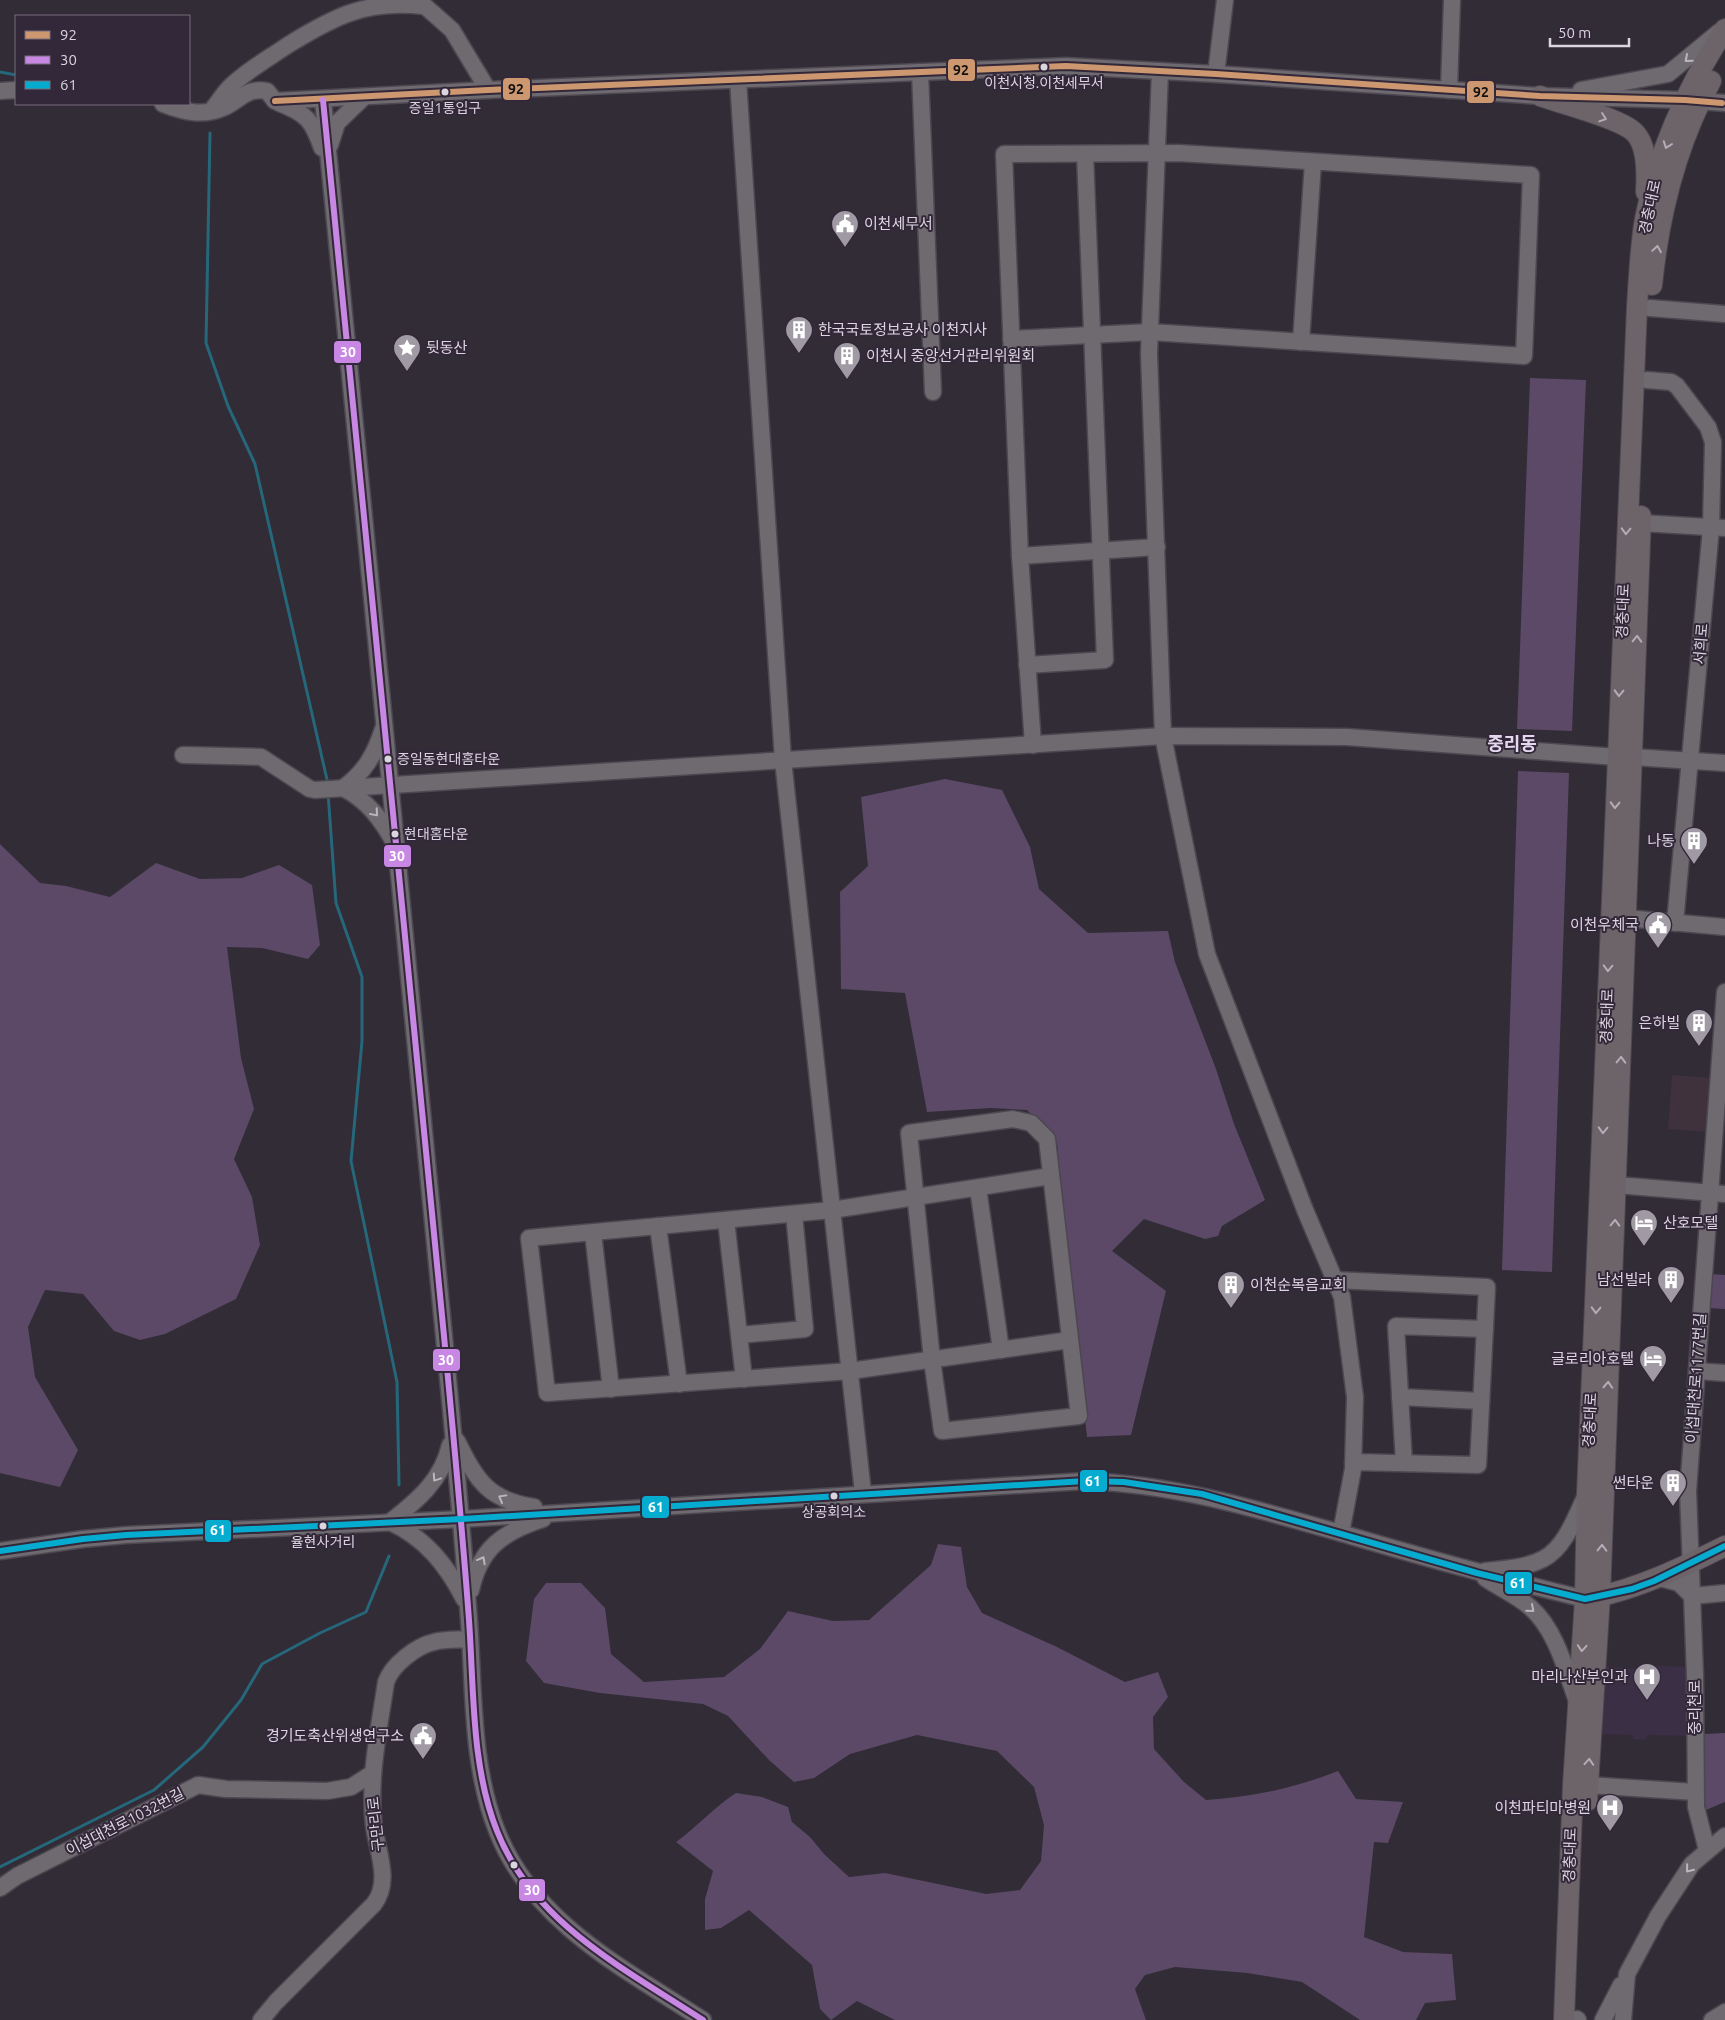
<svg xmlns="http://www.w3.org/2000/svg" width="1725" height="2020" viewBox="0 0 1725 2020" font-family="Ubuntu,'Noto Sans KR',sans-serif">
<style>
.commercial{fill:#3f323d}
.built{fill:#3b2f45}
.green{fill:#5b4967}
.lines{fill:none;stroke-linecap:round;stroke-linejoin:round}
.stream{stroke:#26677c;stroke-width:3}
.minor-casing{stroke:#4c4750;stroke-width:19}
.major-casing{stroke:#4c4750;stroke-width:22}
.minor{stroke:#6e6a70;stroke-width:16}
.major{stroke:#6d646a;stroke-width:20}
.bus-1-casing{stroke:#322839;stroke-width:10}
.bus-2-casing{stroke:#322839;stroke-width:10}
.bus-3-casing{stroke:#322839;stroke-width:10}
.bus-1{stroke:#cd976f;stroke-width:6}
.bus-2{stroke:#c787e3;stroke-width:6}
.bus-3{stroke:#06acd0;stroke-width:6}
.oneway{stroke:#bab5be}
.oneway2{stroke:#b4adb7}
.bus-dot{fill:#dbd5e0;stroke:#322839;stroke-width:2}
.labels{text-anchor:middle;stroke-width:4;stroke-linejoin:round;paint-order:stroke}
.bus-label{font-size:14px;fill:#dbd5e0;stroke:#322839}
.street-label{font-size:15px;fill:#dbd5e0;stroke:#322839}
.poi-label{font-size:15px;fill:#dbd5e0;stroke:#322839;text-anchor:end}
.quarter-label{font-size:18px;font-weight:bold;fill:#e4d7ee;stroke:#322839}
.line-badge{stroke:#322839;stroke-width:2}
.badge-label{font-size:14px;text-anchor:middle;font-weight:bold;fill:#fff}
.pale-badge-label{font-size:14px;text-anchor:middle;font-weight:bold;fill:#111}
</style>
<rect width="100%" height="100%" fill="#312c35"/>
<path class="commercial" d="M 1672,1075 L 1713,1078 L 1709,1132 L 1668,1129 Z"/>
<path class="built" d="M 1646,1665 L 1689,1667 L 1690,1736 L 1647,1735 L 1646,1740 L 1633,1739 L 1633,1735 L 1602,1734 L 1606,1667 L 1646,1669 Z"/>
<g class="green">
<path d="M 1530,378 L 1586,380 L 1572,731 L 1517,729 Z"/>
<path d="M 1518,771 L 1569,773 L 1552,1272 L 1502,1270 Z"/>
<path d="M 945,779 L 1002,790 L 1030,847 L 1039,889 L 1088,933 L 1168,931 L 1175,962 L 1216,1069 L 1234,1124 L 1265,1200 L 1222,1226 L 1218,1236 L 1205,1239 L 1144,1219 L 1112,1251 L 1166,1291 L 1131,1435 L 1087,1437 L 1065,1235 L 1057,1142 L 1027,1110 L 991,1108 L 927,1112 L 905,993 L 841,989 L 840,892 L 868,866 L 861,797 Z"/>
<path d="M 0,844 L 40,883 L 66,886 L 110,897 L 156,863 L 200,879 L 242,878 L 279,865 L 312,885 L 320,945 L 308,959 L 262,948 L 227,947 L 241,1058 L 254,1109 L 234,1159 L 252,1197 L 260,1245 L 236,1299 L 165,1334 L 140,1340 L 114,1331 L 83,1294 L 45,1290 L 28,1327 L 35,1377 L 78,1450 L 60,1487 L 0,1473 Z"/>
<path d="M 1711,1274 L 1725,1275 L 1725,1309 L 1708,1308 Z"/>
<path d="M 938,1544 L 961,1547 L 967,1587 L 982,1613 L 1057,1647 L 1125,1682 L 1158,1672 L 1168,1697 L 1153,1717 L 1154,1749 L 1184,1782 L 1206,1800 C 1255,1796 1292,1789 1338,1771 L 1356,1799 L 1403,1802 L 1388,1843 L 1374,1842 L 1364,1937 L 1403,1952 L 1452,1954 L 1456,2000 L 1425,2003 L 1416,2020 L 1360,2020 L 1302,1982 L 1247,1973 L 1175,1967 L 1145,1975 L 1135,1989 L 1146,2020 L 895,2020 L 857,2001 L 831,2020 L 820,2009 L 812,1965 L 749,1910 L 721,1928 L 705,1930 L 705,1899 L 713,1871 L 676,1842 C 697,1827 714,1807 736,1793 L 762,1797 L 788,1807 L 792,1822 L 810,1837 L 825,1855 L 849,1877 L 885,1873 L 986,1894 L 1020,1890 L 1041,1861 L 1044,1825 L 1034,1787 L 997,1751 L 917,1735 L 850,1754 L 814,1778 L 794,1782 L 769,1760 L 728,1716 L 703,1704 L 600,1693 L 544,1683 L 526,1661 L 534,1599 L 546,1583 L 581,1583 L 605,1608 L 611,1654 L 644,1682 L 724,1677 L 760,1649 L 788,1611 L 833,1621 L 869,1620 L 931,1565 Z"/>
<path d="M 1725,1733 L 1725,1802 L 1706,1810 L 1704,1797 L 1704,1734 Z"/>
</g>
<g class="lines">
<g class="stream">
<path d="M 0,72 L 16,75"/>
<path d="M 210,133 L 206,343 L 228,406 L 255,464 L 328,784"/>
<path d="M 328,793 L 336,903 L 362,977 L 362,1041 L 351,1161 L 397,1382 L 399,1485"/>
<path d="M 0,1867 L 154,1790 L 203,1747 L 241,1700 L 262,1664 L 320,1633 L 366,1612 L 389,1556"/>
</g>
<defs>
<g id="minor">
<path d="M 418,0 L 452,30 L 488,90"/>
<path d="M 1160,71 L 1149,354 L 1163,736 L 1207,954 L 1305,1210 L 1342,1297 L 1355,1397 L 1353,1469 L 1341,1533"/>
<path d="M 920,72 L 933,392"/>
<path d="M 1216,74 L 1225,0"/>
<path d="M 738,80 L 783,760 L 863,1493"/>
<path d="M 1449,90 L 1452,0"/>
<path d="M 1581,90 L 1668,74 L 1719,32"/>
<path d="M 0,91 L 16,90"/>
<path d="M 323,100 C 363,512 405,924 444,1336 C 453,1431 462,1525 469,1620 C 474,1689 471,1766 497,1831 C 533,1923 625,1969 703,2020"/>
<path d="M 275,101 L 488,90 L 1066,66 L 1216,74 L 1540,96 L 1685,100 L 1725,103"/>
<path d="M 279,103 C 307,114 312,120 322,148"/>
<path d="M 163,104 C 184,112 203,117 225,107 C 241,99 248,87 267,91 L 275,101"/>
<path d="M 211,111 C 218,103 224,92 232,85 C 249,69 269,58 288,45 C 335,16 366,0 423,6"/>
<path d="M 330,145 L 337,123 L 364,97"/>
<path d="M 1650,308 L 1725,314"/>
<path d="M 1011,339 L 1150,332 L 1524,356 L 1531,175 L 1179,153 L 1004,154 L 1020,556 L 1033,745"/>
<path d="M 1301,342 L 1313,162"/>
<path d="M 1647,380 L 1671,382 L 1677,386 L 1708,427 L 1713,442 L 1711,528 L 1675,923"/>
<path d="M 1641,523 L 1725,528"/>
<path d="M 1020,556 L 1157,547"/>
<path d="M 1027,665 L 1105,660 L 1085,154"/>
<path d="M 183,755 L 261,757 L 310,789 L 315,790 L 1163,736 L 1347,737 L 1617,757"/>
<path d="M 1633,757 L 1725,763"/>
<path d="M 343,788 C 368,801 382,820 395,844"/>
<path d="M 343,788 C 365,772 375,754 383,729"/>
<path d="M 1626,918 L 1725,927"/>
<path d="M 1013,1119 L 1031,1123 L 1047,1139 L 1079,1416 L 942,1431 L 932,1360 L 909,1133 Z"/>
<path d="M 1051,1176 L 832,1210 L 529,1238 L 547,1393 L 850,1371 L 1070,1340"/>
<path d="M 1617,1185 L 1725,1194"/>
<path d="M 978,1188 L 1001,1350"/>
<path d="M 726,1220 L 744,1379"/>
<path d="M 658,1226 L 679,1384"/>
<path d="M 593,1233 L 611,1389"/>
<path d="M 1334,1280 L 1487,1287 L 1478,1465 L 1353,1462"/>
<path d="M 739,1335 L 805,1329 L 794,1214"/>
<path d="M 1697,1371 L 1725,1373"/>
<path d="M 1400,1397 L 1481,1401"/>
<path d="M 457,1441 C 477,1481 488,1500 534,1507"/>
<path d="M 450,1445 C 442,1480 418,1500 390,1522 C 425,1538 447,1565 464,1599"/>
<path d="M 1404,1463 L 1396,1326 L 1485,1329"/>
<path d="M 0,1551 L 83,1539 L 126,1535 L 462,1519 L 1085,1481 C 1177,1484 1263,1511 1351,1536 C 1429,1559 1506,1580 1585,1599"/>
<path d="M 1485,1571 C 1504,1569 1526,1568 1543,1559 C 1565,1548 1576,1516 1586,1495"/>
<path d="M 1485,1578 C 1499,1588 1518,1596 1531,1608 C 1556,1630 1566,1671 1577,1701"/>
<path d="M 1660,1578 L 1679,1583 L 1692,1596"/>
<path d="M 471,1590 C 480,1548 503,1532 543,1519"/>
<path d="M 1692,1596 L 1725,1593"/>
<path d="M 1587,1785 L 1695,1792"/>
<path d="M 1707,1850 L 1696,1807 L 1695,1675 L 1688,1491 L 1725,992"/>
<path d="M 0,1888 L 17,1876 L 198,1785 L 226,1789 L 327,1791 L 351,1787 L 373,1773"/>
<path d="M 1577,2019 L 1578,2020"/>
<path d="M 261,2020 L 276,2002 L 374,1904 C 391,1882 378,1853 374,1827 C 368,1778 379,1730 386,1682 C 392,1665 416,1646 434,1642 C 445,1639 459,1640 470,1639"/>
<path d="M 1603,2020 L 1621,1985"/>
<path d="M 1623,2020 L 1627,1974 L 1658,1916 L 1692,1864 L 1725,1836"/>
<path d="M 1712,2020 L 1725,2012"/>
</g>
<g id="major">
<path d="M 1540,96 C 1562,104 1620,118 1634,132 C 1648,145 1647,175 1646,192"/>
<path d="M 1652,285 C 1659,215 1677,143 1711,81"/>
<path d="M 1589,1599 C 1640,1588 1679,1569 1725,1546"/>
<path d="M 1587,1801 L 1600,1596 L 1641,516"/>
<path d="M 1564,2020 L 1573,1785 L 1585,1599 L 1587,1493 L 1637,307 C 1639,278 1640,247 1645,219 C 1658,152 1688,86 1725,29"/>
</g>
</defs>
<use href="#minor" class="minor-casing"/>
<use href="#major" class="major-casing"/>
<use href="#minor" class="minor"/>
<use href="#major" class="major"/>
<defs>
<path id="bus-1" d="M 275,101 L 488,90 L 1066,66 L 1216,74 L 1540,96 L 1685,100 L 1722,103"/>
<path id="bus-2" d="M 323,100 C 363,512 405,924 444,1336 C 453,1431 462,1525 469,1620 C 474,1689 471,1766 497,1831 C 533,1923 625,1969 703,2020"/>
<path id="bus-3" d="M 0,1551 L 83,1539 L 126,1535 L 462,1519 L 1085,1481 L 1124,1482 L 1202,1494 L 1477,1573 L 1585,1599 L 1632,1589 L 1654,1581 L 1725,1546"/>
</defs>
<use href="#bus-1" class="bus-1-casing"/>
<use href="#bus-2" class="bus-2-casing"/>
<use href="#bus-3" class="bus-3-casing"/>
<use href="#bus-1" class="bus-1"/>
<use href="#bus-2" class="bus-2"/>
<use href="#bus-3" class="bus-3"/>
</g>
<defs><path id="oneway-chevron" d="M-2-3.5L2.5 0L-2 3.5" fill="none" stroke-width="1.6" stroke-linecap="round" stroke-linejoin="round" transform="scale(1.25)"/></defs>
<g class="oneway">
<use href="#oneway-chevron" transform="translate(1688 59) rotate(139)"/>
<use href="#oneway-chevron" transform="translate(375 813) rotate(49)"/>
<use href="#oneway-chevron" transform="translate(436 1478) rotate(124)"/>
<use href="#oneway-chevron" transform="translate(502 1498) rotate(-151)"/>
<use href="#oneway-chevron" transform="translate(482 1560) rotate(-61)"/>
<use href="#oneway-chevron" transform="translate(1531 1609) rotate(41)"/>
<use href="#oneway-chevron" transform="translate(1689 1869) rotate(129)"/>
</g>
<g class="oneway2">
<use href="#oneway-chevron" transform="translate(1603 118) rotate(19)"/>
<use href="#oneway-chevron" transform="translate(1667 145) rotate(110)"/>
<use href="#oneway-chevron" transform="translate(1657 249) rotate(-81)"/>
<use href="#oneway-chevron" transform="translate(1626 531) rotate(92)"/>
<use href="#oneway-chevron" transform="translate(1637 639) rotate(-88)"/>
<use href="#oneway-chevron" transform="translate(1619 693) rotate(92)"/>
<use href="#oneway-chevron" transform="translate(1615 805) rotate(92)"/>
<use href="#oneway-chevron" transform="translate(1608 968) rotate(92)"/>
<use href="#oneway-chevron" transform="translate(1621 1060) rotate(-88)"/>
<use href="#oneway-chevron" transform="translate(1603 1130) rotate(92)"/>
<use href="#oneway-chevron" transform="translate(1615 1223) rotate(-88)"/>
<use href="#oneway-chevron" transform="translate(1596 1310) rotate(92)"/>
<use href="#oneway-chevron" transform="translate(1608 1385) rotate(-87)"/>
<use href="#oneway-chevron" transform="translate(1602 1548) rotate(-89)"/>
<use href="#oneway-chevron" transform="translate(1582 1648) rotate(94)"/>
<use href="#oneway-chevron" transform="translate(1589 1762) rotate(-86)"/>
</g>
<defs>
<symbol id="civic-pin" viewBox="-11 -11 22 30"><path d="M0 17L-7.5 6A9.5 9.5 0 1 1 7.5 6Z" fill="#a09aa4" stroke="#322839"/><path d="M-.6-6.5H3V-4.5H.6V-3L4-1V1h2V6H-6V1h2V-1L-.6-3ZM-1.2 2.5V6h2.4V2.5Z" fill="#fff"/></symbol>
<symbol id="building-pin" viewBox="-11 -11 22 30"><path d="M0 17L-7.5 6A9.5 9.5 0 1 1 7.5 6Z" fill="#a09aa4" stroke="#322839"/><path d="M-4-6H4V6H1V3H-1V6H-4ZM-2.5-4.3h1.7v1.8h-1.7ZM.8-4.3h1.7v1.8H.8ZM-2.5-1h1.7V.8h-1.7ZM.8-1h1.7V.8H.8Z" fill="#fff"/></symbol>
<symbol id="sight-pin" viewBox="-11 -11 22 30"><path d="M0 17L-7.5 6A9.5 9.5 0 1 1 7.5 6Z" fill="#a09aa4" stroke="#322839"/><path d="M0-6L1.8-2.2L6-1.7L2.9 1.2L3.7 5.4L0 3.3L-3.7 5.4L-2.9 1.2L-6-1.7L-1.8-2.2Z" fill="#fff"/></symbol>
<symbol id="hotel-pin" viewBox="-11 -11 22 30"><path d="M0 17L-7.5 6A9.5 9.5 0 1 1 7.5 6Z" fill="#a09aa4" stroke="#322839"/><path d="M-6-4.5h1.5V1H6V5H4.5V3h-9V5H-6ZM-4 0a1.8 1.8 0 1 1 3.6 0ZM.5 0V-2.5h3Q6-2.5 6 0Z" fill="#fff"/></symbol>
<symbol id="hospital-pin" viewBox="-11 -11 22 30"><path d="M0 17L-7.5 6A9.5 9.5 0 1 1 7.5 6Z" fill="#a09aa4" stroke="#322839"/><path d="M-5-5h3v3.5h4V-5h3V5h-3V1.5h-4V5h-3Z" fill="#fff"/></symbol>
</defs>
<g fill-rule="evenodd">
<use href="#civic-pin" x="829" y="208" width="32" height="43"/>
<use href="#building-pin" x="783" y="314" width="32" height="43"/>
<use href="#sight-pin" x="391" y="332" width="32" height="43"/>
<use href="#building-pin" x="831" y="340" width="32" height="43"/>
<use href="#building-pin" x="1678" y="825" width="32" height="43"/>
<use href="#civic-pin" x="1642" y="909" width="32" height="43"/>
<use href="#building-pin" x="1683" y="1007" width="32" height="43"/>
<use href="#hotel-pin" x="1628" y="1207" width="32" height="43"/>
<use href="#building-pin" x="1655" y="1264" width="32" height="43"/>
<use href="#building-pin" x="1215" y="1269" width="32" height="43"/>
<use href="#hotel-pin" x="1637" y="1343" width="32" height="43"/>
<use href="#building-pin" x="1657" y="1467" width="32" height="43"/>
<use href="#hospital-pin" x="1631" y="1661" width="32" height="43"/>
<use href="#civic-pin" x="407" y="1720" width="32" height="43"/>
<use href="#hospital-pin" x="1594" y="1792" width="32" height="43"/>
</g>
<g class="bus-dot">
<circle cx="1044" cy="67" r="4.5"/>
<circle cx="445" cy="92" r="4.5"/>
<circle cx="388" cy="759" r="4.5"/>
<circle cx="395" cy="834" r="4.5"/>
<circle cx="834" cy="1496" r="4.5"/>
<circle cx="323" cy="1526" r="4.5"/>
<circle cx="514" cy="1865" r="4.5"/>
</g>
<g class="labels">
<g class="bus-label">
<text x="1044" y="88">이천시청.이천세무서</text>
<text x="445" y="113">증일1통입구</text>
<text x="397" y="764" text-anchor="start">증일동현대홈타운</text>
<text x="404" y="839" text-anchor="start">현대홈타운</text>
<text x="834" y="1517">상공회의소</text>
<text x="323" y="1547">율현사거리</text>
</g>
<g class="street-label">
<text transform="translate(1650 207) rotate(-78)" y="5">경충대로</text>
<text transform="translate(1623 611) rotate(-88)" y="5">경충대로</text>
<text transform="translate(1701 644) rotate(-85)" y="5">서희로</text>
<text transform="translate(1607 1016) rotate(-88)" y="5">경충대로</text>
<text transform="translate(1696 1378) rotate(-86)" y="5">이섭대천로1177번길</text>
<text transform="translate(1590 1420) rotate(-87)" y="5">경충대로</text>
<text transform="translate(1695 1707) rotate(-90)" y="5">중리천로</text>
<text transform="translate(125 1822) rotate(-27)" y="5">이섭대천로1032번길</text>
<text transform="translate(376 1824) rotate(-96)" y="5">구만리로</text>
<text transform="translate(1570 1855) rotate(-88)" y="5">경충대로</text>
</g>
<g class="poi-label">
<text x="864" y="229" text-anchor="start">이천세무서</text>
<text x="818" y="335" text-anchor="start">한국국토정보공사 이천지사</text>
<text x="426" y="353" text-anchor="start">뒷동산</text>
<text x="866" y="361" text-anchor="start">이천시 중앙선거관리위원회</text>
<text x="1675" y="846">나동</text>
<text x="1639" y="930">이천우체국</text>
<text x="1680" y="1028">은하빌</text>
<text x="1663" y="1228" text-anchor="start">산호모텔</text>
<text x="1652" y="1285">남선빌라</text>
<text x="1250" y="1290" text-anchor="start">이천순복음교회</text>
<text x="1634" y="1364">글로리아호텔</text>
<text x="1654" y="1488">썬타운</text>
<text x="1628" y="1682">마리나산부인과</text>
<text x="404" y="1741">경기도축산위생연구소</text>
<text x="1591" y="1813">이천파티마병원</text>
</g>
<g class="quarter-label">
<text x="1512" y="750">중리동</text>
</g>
</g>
<g class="line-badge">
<rect x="947" y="58" width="29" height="24" rx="5" fill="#cd976f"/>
<rect x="502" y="77" width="29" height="24" rx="5" fill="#cd976f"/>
<rect x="1466" y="80" width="29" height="24" rx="5" fill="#cd976f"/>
<rect x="333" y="340" width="29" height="24" rx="5" fill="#c787e3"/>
<rect x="383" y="844" width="29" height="24" rx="5" fill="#c787e3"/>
<rect x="432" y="1348" width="29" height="24" rx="5" fill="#c787e3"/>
<rect x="1079" y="1469" width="29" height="24" rx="5" fill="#06acd0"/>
<rect x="641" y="1495" width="29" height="24" rx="5" fill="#06acd0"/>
<rect x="204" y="1519" width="28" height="24" rx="5" fill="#06acd0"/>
<rect x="1504" y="1571" width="29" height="24" rx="5" fill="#06acd0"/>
<rect x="518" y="1878" width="28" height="24" rx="5" fill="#c787e3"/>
</g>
<g class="badge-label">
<text x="348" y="357">30</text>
<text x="397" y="861">30</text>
<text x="446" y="1365">30</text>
<text x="1093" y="1486">61</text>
<text x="656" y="1512">61</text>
<text x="218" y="1535">61</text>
<text x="1518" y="1588">61</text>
<text x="532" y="1895">30</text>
</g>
<g class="pale-badge-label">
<text x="961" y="75">92</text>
<text x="516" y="94">92</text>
<text x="1481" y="97">92</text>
</g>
<rect x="15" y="15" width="175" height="90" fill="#322839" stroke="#766d7c"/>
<rect x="25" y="31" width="25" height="8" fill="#cd976f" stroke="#766d7c"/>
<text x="60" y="40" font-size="15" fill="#dbd5e0">92</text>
<rect x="25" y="56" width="25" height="8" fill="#c787e3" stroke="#766d7c"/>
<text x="60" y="65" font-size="15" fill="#dbd5e0">30</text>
<rect x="25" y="81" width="25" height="8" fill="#06acd0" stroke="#766d7c"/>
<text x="60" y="90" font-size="15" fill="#dbd5e0">61</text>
<path d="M1550 38v8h79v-8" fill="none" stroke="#dbd5e0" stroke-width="2.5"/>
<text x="1558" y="38" font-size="15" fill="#dbd5e0" stroke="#322839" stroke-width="4" paint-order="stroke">50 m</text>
</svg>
